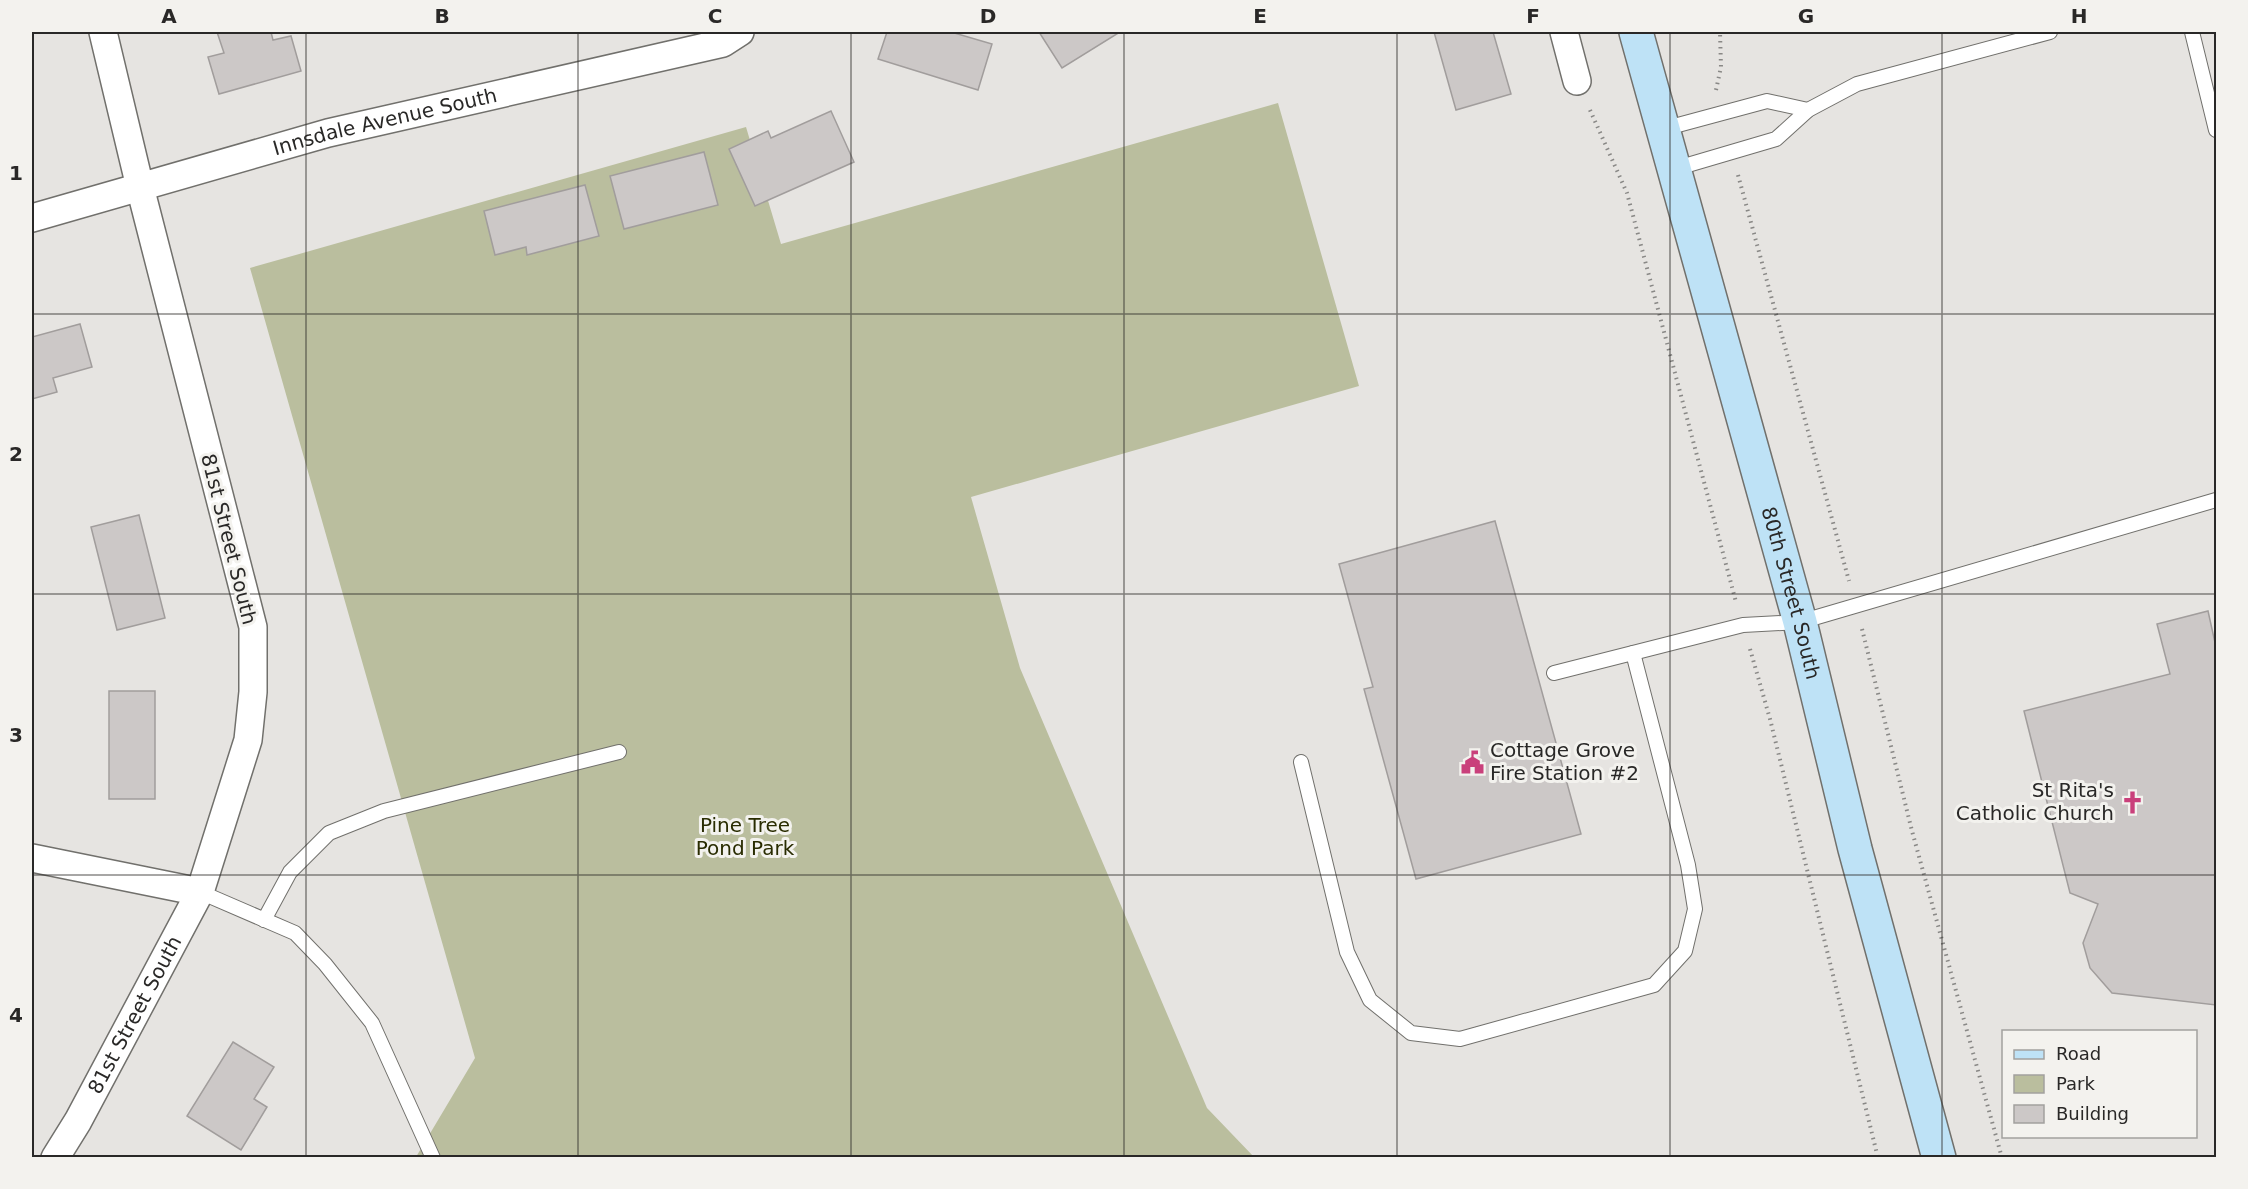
<svg xmlns="http://www.w3.org/2000/svg" width="2248" height="1189" viewBox="0 0 2248 1189" font-family="'DejaVu Sans',sans-serif">
<style>
.green{fill:#babe9e}
.building{fill:#ccc8c7;stroke:#a19d9c;stroke-width:1.5}
.lines{fill:none;stroke-linecap:round;stroke-linejoin:round}
.service-casing{stroke:#71706c;stroke-width:16}
.minor-casing{stroke:#71706c;stroke-width:30}
.secondary-casing{stroke:#71706c;stroke-width:36}
.path{stroke:#898886;stroke-width:4;stroke-dasharray:1.5 4.5;stroke-linecap:butt}
.service{stroke:#fff;stroke-width:14}
.minor{stroke:#fff;stroke-width:27}
.secondary{stroke:#bee2f6;stroke-width:33}
.grid{fill:none;stroke:#292827;stroke-width:1.5;stroke-opacity:0.55}
.labels{text-anchor:middle;stroke-width:6;stroke-linejoin:round;paint-order:stroke}
.street-label{font-size:20px;fill:#292827;stroke:#f3f2ee}
.poi-label{font-size:20px;fill:#292827;stroke:#f3f2ee;text-anchor:start}
.park-label{font-size:20px;fill:#292c01;stroke:#f3f2ee}
.neatline{fill:none;stroke:#292827;stroke-width:2}
.grid-label{font-size:20px;text-anchor:middle;font-weight:bold;fill:#292827}
</style>
<rect width="100%" height="100%" fill="#e6e4e1"/>
<path class="green" d="M 1278,103 L 1359,386 L 971,497 L 1020,668 L 1207,1108 L 1254,1157 L 416,1157 L 475,1058 L 250,268 L 746,127 L 781,244 Z"/>
<g class="building">
<path d="M 217,32 L 271,32 L 273,40 L 291,36 L 301,71 L 219,94 L 208,57 L 224,53 Z"/>
<path d="M 887,32 L 951,32 L 992,44 L 978,90 L 878,59 Z"/>
<path d="M 1039,32 L 1120,32 L 1062,68 Z"/>
<path d="M 1434,32 L 1493,32 L 1511,94 L 1456,110 Z"/>
<path d="M 831,111 L 854,162 L 755,206 L 729,149 L 768,131 L 771,138 Z"/>
<path d="M 704,152 L 718,205 L 624,229 L 610,176 Z"/>
<path d="M 585,185 L 599,236 L 527,255 L 526,247 L 495,255 L 484,211 Z"/>
<path d="M 80,324 L 92,367 L 53,378 L 57,392 L 32,399 L 32,337 Z"/>
<path d="M 139,515 L 165,618 L 117,630 L 91,527 Z"/>
<path d="M 1495,521 L 1581,834 L 1416,879 L 1364,689 L 1373,687 L 1339,564 Z"/>
<path d="M 2208,611 L 2216,647 L 2216,1005 L 2112,993 L 2090,968 L 2083,943 L 2098,904 L 2070,893 L 2024,711 L 2170,674 L 2157,624 Z"/>
<rect x="109" y="691" width="46" height="108"/>
<path d="M 233,1042 L 274,1067 L 254,1099 L 267,1107 L 241,1150 L 187,1116 Z"/>
</g>
<g class="lines">
<defs>
<g id="service">
<path d="M 2192,32 L 2216,130"/>
<path d="M 1663,129 L 1767,101 L 1808,110"/>
<path d="M 1674,169 L 1776,139 L 1808,110 L 1857,84 L 2050,32"/>
<path d="M 1554,673 L 1743,625 L 1800,622 L 2216,500"/>
<path d="M 1301,762 L 1347,952 L 1370,1000 L 1411,1033 L 1460,1039 L 1654,985 L 1685,951 L 1695,909 L 1688,865 L 1633,653"/>
<path d="M 200,892 L 295,933 L 325,964 L 372,1023 L 433,1158"/>
<path d="M 264,920 L 290,872 L 329,833 L 384,811 L 619,752"/>
</g>
<g id="minor">
<path d="M 1564,32 L 1577,81"/>
<path id="s1" d="M 32,218 L 328,133 L 723,43 L 740,32"/>
<path d="M 32,858 L 200,892"/>
<path id="s2" d="M 55,1158 L 78,1121 L 200,892 L 248,740 L 253,692 L 253,627 L 140,187 L 103,32"/>
</g>
<g id="secondary">
<path id="s3" d="M 1636,32 L 1800,622 L 1855,849 L 1939,1158"/>
</g>
</defs>
<use href="#service" class="service-casing"/>
<use href="#minor" class="minor-casing"/>
<use href="#secondary" class="secondary-casing"/>
<g class="path">
<path d="M 1716,90 L 1721,67 L 1720,32"/>
<path d="M 1590,110 L 1627,193 L 1736,602"/>
<path d="M 1738,175 L 1849,581"/>
<path d="M 1862,629 L 1912,831 L 2002,1158"/>
<path d="M 1750,649 L 1770,719 L 1878,1158"/>
</g>
<use href="#service" class="service"/>
<use href="#minor" class="minor"/>
<use href="#secondary" class="secondary"/>
</g>
<path class="grid" d="M 306,32 L 306,1158M 578,32 L 578,1158M 851,32 L 851,1158M 1124,32 L 1124,1158M 1397,32 L 1397,1158M 1670,32 L 1670,1158M 1942,32 L 1942,1158M 32,314 L 2216,314M 32,594 L 2216,594M 32,875 L 2216,875"/>
<defs>
<symbol id="civic-bare" viewBox="-9 -9 18 18"><path d="M-.6-6.5H3V-4.5H.6V-3L4-1V1h2V6H-6V1h2V-1L-.6-3ZM-1.2 2.5V6h2.4V2.5Z" fill="#c9407b" stroke="#f3f2ee" stroke-width="2.5" paint-order="stroke"/></symbol>
<symbol id="church-bare" viewBox="-9 -9 18 18"><path d="M-1.2-6h2.4v3.5h3.3v2.4h-3.3V6h-2.4V-.1h-3.3v-2.4h3.3Z" fill="#c9407b" stroke="#f3f2ee" stroke-width="2.5" paint-order="stroke"/></symbol>
</defs>
<g fill-rule="evenodd">
<use href="#civic-bare" x="1456" y="746" width="33" height="33"/>
<use href="#church-bare" x="2116" y="786" width="33" height="33"/>
</g>
<g class="labels">
<g class="street-label">
<text dy="7" stroke="none"><textPath href="#s1" startOffset="366">Innsdale Avenue South</textPath></text>
<text transform="translate(229 539) rotate(76)" y="7">81st Street South</text>
<text dy="7" stroke="none"><textPath href="#s3" startOffset="582">80th Street South</textPath></text>
<text dy="7" stroke="none"><textPath href="#s2" startOffset="164">81st Street South</textPath></text>
</g>
<g class="poi-label">
<text x="1490" y="757">Cottage Grove<tspan x="1490" dy="23">Fire Station #2</tspan></text>
<text x="2114" y="797" text-anchor="end">St Rita's<tspan x="2114" dy="23">Catholic Church</tspan></text>
</g>
<g class="park-label">
<text x="745" y="832">Pine Tree<tspan x="745" dy="23">Pond Park</tspan></text>
</g>
</g>
<rect width="2248" height="1189" fill="none" stroke="#f3f2ee" stroke-width="66"/>
<rect x="2002" y="1030" width="195" height="108" fill="#f3f2ee" stroke="#a2a19e" stroke-width="1.5"/>
<rect x="2014" y="1050" width="30" height="9" fill="#bee2f6" stroke="#a2a19e" stroke-width="1.5"/>
<text x="2056" y="1060" font-size="18" fill="#292827">Road</text>
<rect x="2014" y="1075" width="30" height="18" fill="#babe9e" stroke="#a2a19e" stroke-width="1.5"/>
<text x="2056" y="1090" font-size="18" fill="#292827">Park</text>
<rect x="2014" y="1105" width="30" height="18" fill="#ccc8c7" stroke="#a2a19e" stroke-width="1.5"/>
<text x="2056" y="1120" font-size="18" fill="#292827">Building</text>
<rect x="33" y="33" width="2182" height="1123" class="neatline"/>
<g class="grid-label">
<text x="169" y="23">A</text>
<text x="442" y="23">B</text>
<text x="715" y="23">C</text>
<text x="988" y="23">D</text>
<text x="1260" y="23">E</text>
<text x="1533" y="23">F</text>
<text x="1806" y="23">G</text>
<text x="2079" y="23">H</text>
<text x="16" y="180">1</text>
<text x="16" y="461">2</text>
<text x="16" y="742">3</text>
<text x="16" y="1022">4</text>
</g>
</svg>
